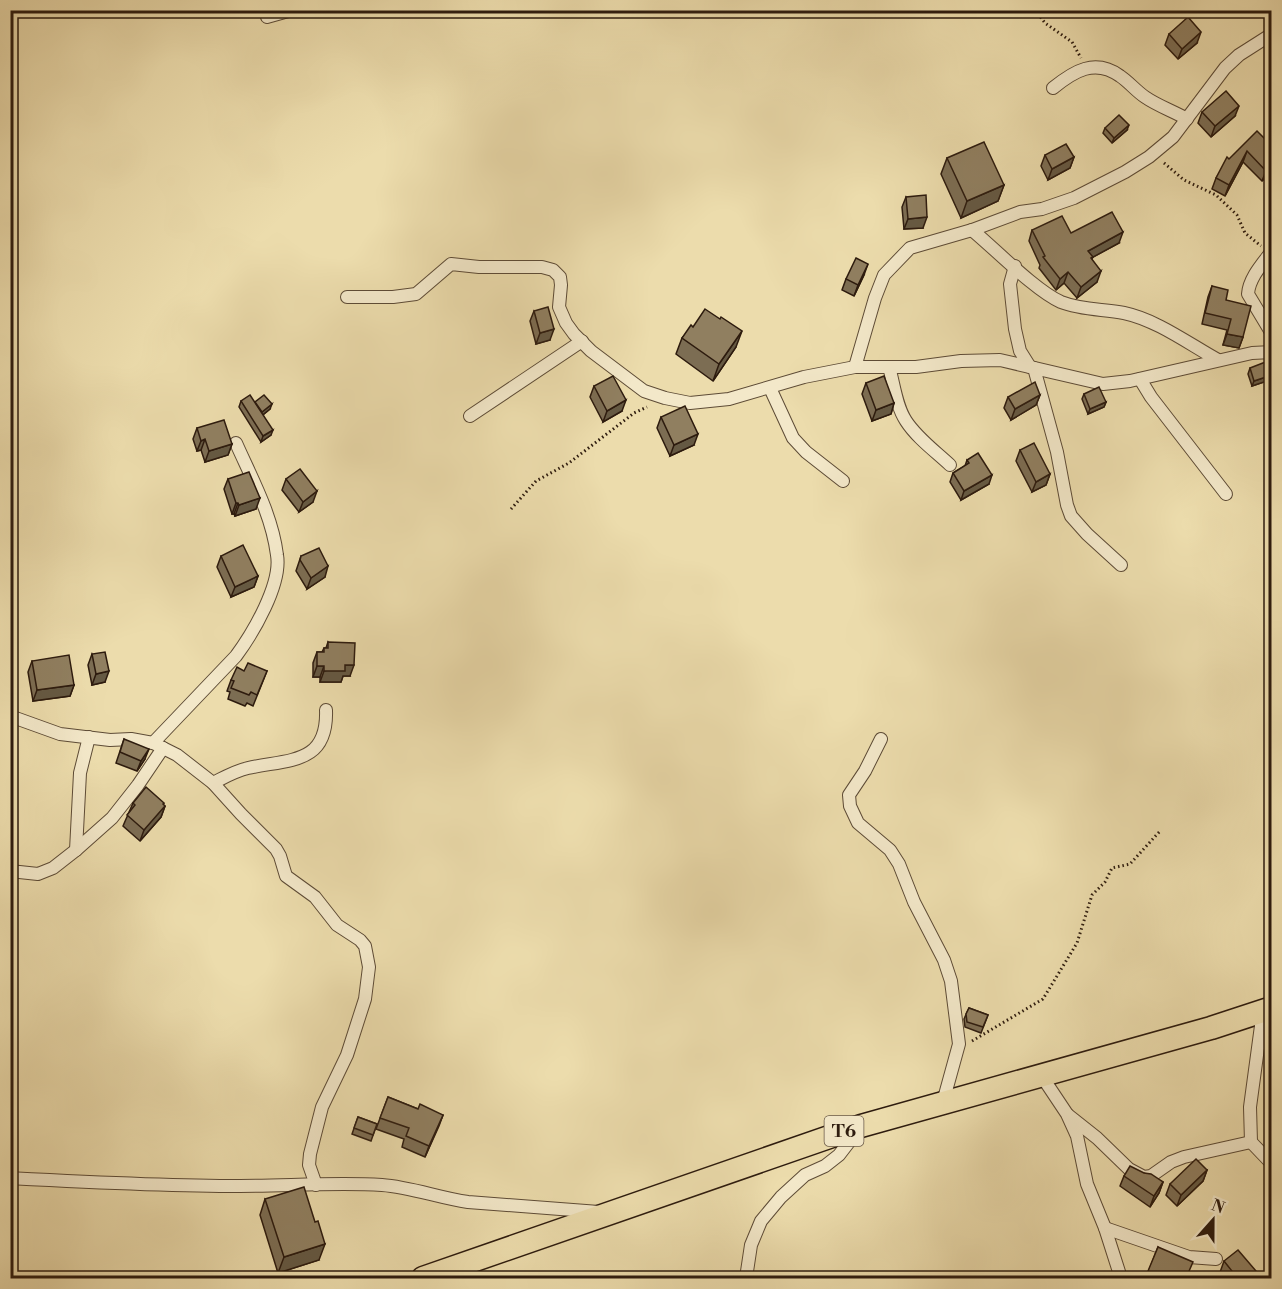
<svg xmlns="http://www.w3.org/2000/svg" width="1282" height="1289" viewBox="0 0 1282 1289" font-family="'Libre Bodoni',serif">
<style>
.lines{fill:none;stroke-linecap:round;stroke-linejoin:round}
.street-casing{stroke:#5d4b36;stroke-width:14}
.highway-casing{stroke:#2d1b0e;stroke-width:25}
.path{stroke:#2d1b0e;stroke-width:3;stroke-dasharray:1.5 3;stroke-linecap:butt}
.street{stroke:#f3e8c9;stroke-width:12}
.highway{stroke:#ecdcac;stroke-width:22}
.wall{fill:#7c6d53;stroke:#2d1b0e;stroke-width:1.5}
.shaded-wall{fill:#655943;stroke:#2d1b0e;stroke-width:1.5}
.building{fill:#907f60;stroke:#2d1b0e;stroke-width:1.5}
.labels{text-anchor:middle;stroke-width:5;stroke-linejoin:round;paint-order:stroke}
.shield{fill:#f3e8c9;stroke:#685846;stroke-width:1.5}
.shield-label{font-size:18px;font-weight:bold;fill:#2d1b0e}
</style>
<rect width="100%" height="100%" fill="#ecdcac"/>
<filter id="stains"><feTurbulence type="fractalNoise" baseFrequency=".00333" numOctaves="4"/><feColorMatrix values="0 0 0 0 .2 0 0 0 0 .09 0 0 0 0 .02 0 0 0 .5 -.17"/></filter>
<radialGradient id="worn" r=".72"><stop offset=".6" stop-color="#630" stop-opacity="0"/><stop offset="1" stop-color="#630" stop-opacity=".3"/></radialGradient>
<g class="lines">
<defs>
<g id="street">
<path d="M 267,17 L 292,10"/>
<path d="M 1053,88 C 1074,71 1095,58 1120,76 C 1129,82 1136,91 1145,97 C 1158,106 1173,111 1187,119"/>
<path d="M 972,230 C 995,249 1036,291 1061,302 C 1081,310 1103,309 1124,313 C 1157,320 1189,344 1218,360"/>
<path d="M 1272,251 C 1263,263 1249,278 1248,294 L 1272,334"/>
<path d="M 1015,266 L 1010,284 L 1015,329 L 1020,351 L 1030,367"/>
<path d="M 347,297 L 393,297 L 416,294 L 451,264 L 479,267 L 542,267 L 553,270 L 560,277 L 561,285 L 559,307 L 566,323 L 574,334 L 591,351 L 644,391 L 665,398 L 690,403 L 729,399 L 804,377 L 855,367 L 916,367 L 961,361 L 1000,360 L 1103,384 L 1130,381 L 1252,353 L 1272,352"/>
<path d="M 855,367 L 875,298 L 884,275 L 910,248 L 972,230 L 1020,212 L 1042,209 L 1074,198 L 1125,172 L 1149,157 L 1173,137 L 1225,68 L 1239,55 L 1272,34"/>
<path d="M 889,367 C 894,384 896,406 906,421 C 917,438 935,451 950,465"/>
<path d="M 1034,368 L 1057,452 L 1067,505 L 1071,516 L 1087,534 L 1121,565"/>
<path d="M 1140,379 L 1151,397 L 1226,494"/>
<path d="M 770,388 L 793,438 L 806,452 L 843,481"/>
<path d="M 470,416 L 582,341"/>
<path d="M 10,716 L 60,734 L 110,740 L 131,739 L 153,743 L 177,755 L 213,783 L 241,814 L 276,849 L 280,856 L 286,876 L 315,897 L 337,925 L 360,940 L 365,946 L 369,967 L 365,999 L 347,1055 L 322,1107 L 310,1154 L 309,1165 L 316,1185"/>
<path d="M 881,739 L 865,771 L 849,795 L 850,806 L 858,823 L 890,850 L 899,864 L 914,902 L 944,960 L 951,981 L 959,1044 L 943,1102"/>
<path d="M 153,743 L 236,656 C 253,633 282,584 277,555 C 272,515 252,479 236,443"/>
<path d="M 213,783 C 225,777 235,771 248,768 C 288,759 328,765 326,710"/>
<path d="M 76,850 L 80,773 L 89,737"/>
<path d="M 10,871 L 38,874 L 53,868 L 76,850 L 112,818 L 138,785 L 163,748"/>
<path d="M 1263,1011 L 1250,1107 L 1251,1142 L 1272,1164"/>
<path d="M 1041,1075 L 1067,1114 L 1077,1136 L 1087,1184 L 1105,1228 L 1121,1278"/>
<path d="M 1068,1115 L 1097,1138 L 1129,1169 L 1144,1177 L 1151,1176 L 1171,1162 L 1184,1157 L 1251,1142"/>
<path d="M 10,1178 C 87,1182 163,1186 240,1186 C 287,1186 335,1182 382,1185 C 411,1187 439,1198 468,1202 L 599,1212"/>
<path d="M 1105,1228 L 1189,1257 L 1216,1259"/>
<path d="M 746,1278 L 751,1245 L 761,1221 L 781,1197 L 805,1175 L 825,1166 L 839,1155 L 859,1129"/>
</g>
<path id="highway" d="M 423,1278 L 861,1126 L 1211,1028 L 1272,1008"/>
</defs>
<use href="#street" class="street-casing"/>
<use href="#highway" class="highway-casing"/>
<g class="path">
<path d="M 1035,10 L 1045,23 L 1072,42 L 1081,58"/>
<path d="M 1164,163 L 1184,180 L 1216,195 L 1237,215 L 1245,233 L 1261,246"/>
<path d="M 511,509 L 536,481 L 569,463 L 634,413 L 647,407"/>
<path d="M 972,1041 L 1043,999 L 1077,943 L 1092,895 L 1105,882 L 1112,868 L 1130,864 L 1161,830"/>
</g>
<use href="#street" class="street"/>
<use href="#highway" class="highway"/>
</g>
<g class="wall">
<path d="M 1169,34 L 1197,43 L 1178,59 L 1165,45 Z"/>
<path d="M 1202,112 L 1235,116 L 1211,137 L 1198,123 Z"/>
<path d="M 1105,128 L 1127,130 L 1112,143 L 1103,133 Z"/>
<path d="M 1272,139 L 1272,172 L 1262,181 L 1243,162 L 1225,196 L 1212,189 L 1216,178 L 1229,159 L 1268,142 Z"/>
<path d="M 1045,155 L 1074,157 L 1070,168 L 1048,180 L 1041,166 Z"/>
<path d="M 947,158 L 1004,185 L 998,201 L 961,218 L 941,174 Z"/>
<path d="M 906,197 L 923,228 L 904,229 L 902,207 Z"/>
<path d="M 1032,230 L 1071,233 L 1119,243 L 1093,257 L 1092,259 L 1097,282 L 1077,298 L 1064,283 L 1056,290 L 1039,268 L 1040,265 L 1029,241 Z"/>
<path d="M 864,275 L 854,296 L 842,290 L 846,279 Z"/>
<path d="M 1212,286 L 1226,300 L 1243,337 L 1239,348 L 1223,345 L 1227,330 L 1202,324 L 1208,297 Z"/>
<path d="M 534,311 L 550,340 L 536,344 L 530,321 Z"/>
<path d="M 720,319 L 736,347 L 713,381 L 676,354 L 682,338 L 693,327 Z"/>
<path d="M 1250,368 L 1272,372 L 1270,380 L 1252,386 L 1248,374 Z"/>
<path d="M 866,383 L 894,403 L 891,414 L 872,421 L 862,394 Z"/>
<path d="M 594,386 L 622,411 L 603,422 L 590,397 Z"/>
<path d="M 1084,394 L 1106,402 L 1104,407 L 1088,414 L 1082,399 Z"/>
<path d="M 1040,395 L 1036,405 L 1011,420 L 1004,408 L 1008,397 Z"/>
<path d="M 241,401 L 255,403 L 270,409 L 263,415 L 271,435 L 261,442 L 239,407 Z"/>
<path d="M 661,417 L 694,445 L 670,456 L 657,428 Z"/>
<path d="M 197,428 L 232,444 L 228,455 L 205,462 L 201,450 L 197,451 L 193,439 Z"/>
<path d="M 1020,450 L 1050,474 L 1046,485 L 1032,492 L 1016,461 Z"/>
<path d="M 967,460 L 989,484 L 961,500 L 950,482 L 953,473 L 965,466 Z"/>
<path d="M 228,479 L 256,509 L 235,516 L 234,514 L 232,514 L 224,489 Z"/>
<path d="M 286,479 L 313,502 L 299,512 L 282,490 Z"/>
<path d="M 221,556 L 258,576 L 254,587 L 231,597 L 217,567 Z"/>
<path d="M 301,556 L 325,577 L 307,589 L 296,571 Z"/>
<path d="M 328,642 L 350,676 L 343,676 L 341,682 L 320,682 L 320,677 L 313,677 L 313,663 L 317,652 L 322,652 L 324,648 L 326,648 Z"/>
<path d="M 92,654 L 105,682 L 92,685 L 88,665 Z"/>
<path d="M 32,661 L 74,685 L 70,696 L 33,701 L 28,672 Z"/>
<path d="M 244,671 L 267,671 L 253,706 L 247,703 L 245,706 L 228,699 L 230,692 L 227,691 L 231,680 Z"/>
<path d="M 124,739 L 145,759 L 137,771 L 116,763 Z"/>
<path d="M 133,803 L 163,805 L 165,806 L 161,817 L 140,841 L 123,826 Z"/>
<path d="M 969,1008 L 988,1015 L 981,1033 L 965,1027 L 964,1019 Z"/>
<path d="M 388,1097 L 418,1109 L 443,1115 L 425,1157 L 402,1147 L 404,1139 L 376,1129 Z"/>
<path d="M 358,1117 L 377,1124 L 371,1141 L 352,1134 Z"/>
<path d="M 1207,1170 L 1203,1181 L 1177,1206 L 1166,1195 L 1170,1184 Z"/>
<path d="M 1144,1173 L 1163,1182 L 1159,1193 L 1150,1207 L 1120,1186 L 1124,1176 Z"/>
<path d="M 265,1199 L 319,1260 L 278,1273 L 260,1215 Z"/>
<path d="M 1158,1247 L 1186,1278 L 1146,1278 Z"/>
<path d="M 1224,1261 L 1262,1278 L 1218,1278 Z"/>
</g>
<g class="shaded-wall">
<path d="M 1201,32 L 1197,43 L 1178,59 L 1182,49 Z"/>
<path d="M 1239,106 L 1235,116 L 1211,137 L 1215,126 Z"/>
<path d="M 1129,125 L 1127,130 L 1112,143 L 1114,138 Z"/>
<path d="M 1247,151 L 1243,162 L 1225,196 L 1229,185 Z"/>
<path d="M 1074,157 L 1070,168 L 1048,180 L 1052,169 Z"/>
<path d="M 1272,165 L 1272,172 L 1262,181 L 1266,171 Z"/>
<path d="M 1004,185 L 998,201 L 961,218 L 967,201 Z"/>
<path d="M 927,217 L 923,228 L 904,229 L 908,219 Z"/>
<path d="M 1123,232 L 1119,243 L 1084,262 L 1088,251 Z"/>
<path d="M 868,264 L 864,275 L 854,296 L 858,285 Z"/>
<path d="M 1101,271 L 1097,282 L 1077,298 L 1081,287 Z"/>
<path d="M 1068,272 L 1064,283 L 1056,290 L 1060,279 Z"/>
<path d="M 554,329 L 550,340 L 536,344 L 540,333 Z"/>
<path d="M 742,331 L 736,347 L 713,381 L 719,364 Z"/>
<path d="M 1227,334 L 1243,337 L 1239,348 L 1223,345 Z"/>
<path d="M 1272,375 L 1270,380 L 1252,386 L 1254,381 Z"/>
<path d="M 1040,395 L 1036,405 L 1011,420 L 1015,409 Z"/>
<path d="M 626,400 L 622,411 L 603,422 L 607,411 Z"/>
<path d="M 1106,402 L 1104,407 L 1088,414 L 1090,409 Z"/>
<path d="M 894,403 L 891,414 L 872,421 L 876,410 Z"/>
<path d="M 272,404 L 270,409 L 260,417 L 262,412 Z"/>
<path d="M 273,430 L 271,435 L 261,442 L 263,436 Z"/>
<path d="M 698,434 L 694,445 L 670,456 L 674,445 Z"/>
<path d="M 205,439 L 201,450 L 197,451 L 201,441 Z"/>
<path d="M 232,444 L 228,455 L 205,462 L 209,451 Z"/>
<path d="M 1050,474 L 1046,485 L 1032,492 L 1036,482 Z"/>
<path d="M 992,475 L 989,484 L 961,500 L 964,491 Z"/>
<path d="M 317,491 L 313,502 L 299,512 L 303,502 Z"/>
<path d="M 260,498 L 256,509 L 235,516 L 239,505 Z"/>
<path d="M 236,503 L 238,503 L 234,514 L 232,514 Z"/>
<path d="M 328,566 L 325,577 L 307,589 L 311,578 Z"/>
<path d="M 258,576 L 254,587 L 231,597 L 235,587 Z"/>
<path d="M 345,665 L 354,665 L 350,676 L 343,676 L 341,682 L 320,682 L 324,671 Z"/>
<path d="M 317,666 L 324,666 L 320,677 L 313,677 Z"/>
<path d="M 109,671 L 105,682 L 92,685 L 96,674 Z"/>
<path d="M 74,685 L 70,696 L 33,701 L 37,690 Z"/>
<path d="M 149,749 L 145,759 L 137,771 L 141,761 Z"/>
<path d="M 164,803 L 162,809 L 165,806 L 161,817 L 140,841 L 144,830 Z"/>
<path d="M 443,1115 L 439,1126 L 425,1157 L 429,1146 Z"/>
<path d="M 1207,1170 L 1203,1181 L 1177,1206 L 1181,1195 Z"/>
<path d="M 1163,1182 L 1159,1193 L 1150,1207 L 1154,1196 Z"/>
<path d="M 325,1244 L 319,1260 L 278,1273 L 284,1257 Z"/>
</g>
<g class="building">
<path d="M 1188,17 L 1201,32 L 1182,49 L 1169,34 Z"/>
<path d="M 1226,91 L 1239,106 L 1215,126 L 1202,112 Z"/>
<path d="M 1119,115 L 1129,125 L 1114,138 L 1105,128 Z"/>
<path d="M 1257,131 L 1268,142 L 1272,139 L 1272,165 L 1266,171 L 1247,151 L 1229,185 L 1216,178 L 1227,157 L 1229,159 Z"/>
<path d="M 984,142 L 1004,185 L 967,201 L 947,158 Z"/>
<path d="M 1066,144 L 1074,157 L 1052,169 L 1045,155 Z"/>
<path d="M 926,195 L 927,217 L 908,219 L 906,197 Z"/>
<path d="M 1112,212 L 1123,232 L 1088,251 L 1093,257 L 1091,258 L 1101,271 L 1081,287 L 1068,272 L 1060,279 L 1043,257 L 1045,256 L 1032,230 L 1062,216 L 1071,233 Z"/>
<path d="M 856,258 L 868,264 L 858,285 L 846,279 Z"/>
<path d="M 1212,286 L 1228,290 L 1226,300 L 1251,306 L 1243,337 L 1227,334 L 1231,319 L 1205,313 Z"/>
<path d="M 548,307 L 554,329 L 540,333 L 534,311 Z"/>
<path d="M 705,309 L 720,319 L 721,317 L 742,331 L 719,364 L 682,338 L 691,325 L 693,327 Z"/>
<path d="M 1268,361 L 1272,372 L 1272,375 L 1254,381 L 1250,368 Z"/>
<path d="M 613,376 L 626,400 L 607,411 L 594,386 Z"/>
<path d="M 884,376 L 894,403 L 876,410 L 866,383 Z"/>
<path d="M 1035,382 L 1040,395 L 1015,409 L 1008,397 Z"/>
<path d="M 1099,387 L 1106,402 L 1090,409 L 1084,394 Z"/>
<path d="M 250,395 L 273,430 L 263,436 L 241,401 Z"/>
<path d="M 264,395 L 272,404 L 262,412 L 255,402 Z"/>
<path d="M 685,406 L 698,434 L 674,445 L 661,417 Z"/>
<path d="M 224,420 L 232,444 L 209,451 L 205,439 L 201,441 L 197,428 Z"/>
<path d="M 1034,443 L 1050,474 L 1036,482 L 1020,450 Z"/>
<path d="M 978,453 L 992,475 L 964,491 L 953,473 L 969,463 L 967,460 Z"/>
<path d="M 300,469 L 317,491 L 303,502 L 286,479 Z"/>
<path d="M 249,472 L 260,498 L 239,505 L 238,503 L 236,503 L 228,479 Z"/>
<path d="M 243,545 L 258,576 L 235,587 L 221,556 Z"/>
<path d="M 319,548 L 328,566 L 311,578 L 300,560 L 301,556 Z"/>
<path d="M 328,642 L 355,643 L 354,665 L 345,665 L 345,671 L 324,671 L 324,666 L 317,666 L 317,652 L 324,652 L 324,648 L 328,648 Z"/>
<path d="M 105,652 L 109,671 L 96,674 L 92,654 Z"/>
<path d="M 69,655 L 74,685 L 37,690 L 32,661 Z"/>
<path d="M 248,663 L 267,671 L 257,695 L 251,692 L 249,695 L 231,688 L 234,681 L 231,680 L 237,667 L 244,671 Z"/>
<path d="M 124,739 L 149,749 L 141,761 L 120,752 Z"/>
<path d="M 146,787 L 164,803 L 163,804 L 165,806 L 144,830 L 127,815 L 135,805 L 133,803 Z"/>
<path d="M 969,1008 L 988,1015 L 983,1027 L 967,1022 L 966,1014 Z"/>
<path d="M 388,1097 L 418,1109 L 420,1104 L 443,1115 L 429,1146 L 406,1136 L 409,1128 L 380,1118 Z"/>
<path d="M 358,1117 L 377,1124 L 373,1135 L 354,1128 Z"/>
<path d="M 1196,1159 L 1207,1170 L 1181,1195 L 1170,1184 Z"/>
<path d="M 1130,1166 L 1144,1173 L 1151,1174 L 1163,1182 L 1154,1196 L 1124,1176 Z"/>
<path d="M 304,1187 L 315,1222 L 318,1221 L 325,1244 L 284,1257 L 265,1199 Z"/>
<path d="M 1158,1247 L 1193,1262 L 1186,1278 L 1167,1278 L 1148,1271 Z"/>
<path d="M 1238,1250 L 1262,1278 L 1223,1278 L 1232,1271 L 1224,1261 Z"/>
</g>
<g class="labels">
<rect class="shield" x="824.5" y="1116" width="39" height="30" rx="4.5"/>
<g class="shield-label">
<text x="844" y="1137">T6</text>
</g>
</g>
<rect width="1282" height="1289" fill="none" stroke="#ecdcac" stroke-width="36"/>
<rect x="12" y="12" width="1258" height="1265" fill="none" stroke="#2d1b0e" stroke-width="3"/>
<rect x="18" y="18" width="1246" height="1253" fill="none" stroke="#2d1b0e" stroke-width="1.5"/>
<g transform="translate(1213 1220) rotate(21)" stroke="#f3e8c9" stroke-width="4.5" paint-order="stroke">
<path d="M0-4.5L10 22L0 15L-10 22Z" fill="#2d1b0e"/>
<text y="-9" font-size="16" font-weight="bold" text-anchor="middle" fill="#2d1b0e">N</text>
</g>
<rect width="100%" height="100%" filter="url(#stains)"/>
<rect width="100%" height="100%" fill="url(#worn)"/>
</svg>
